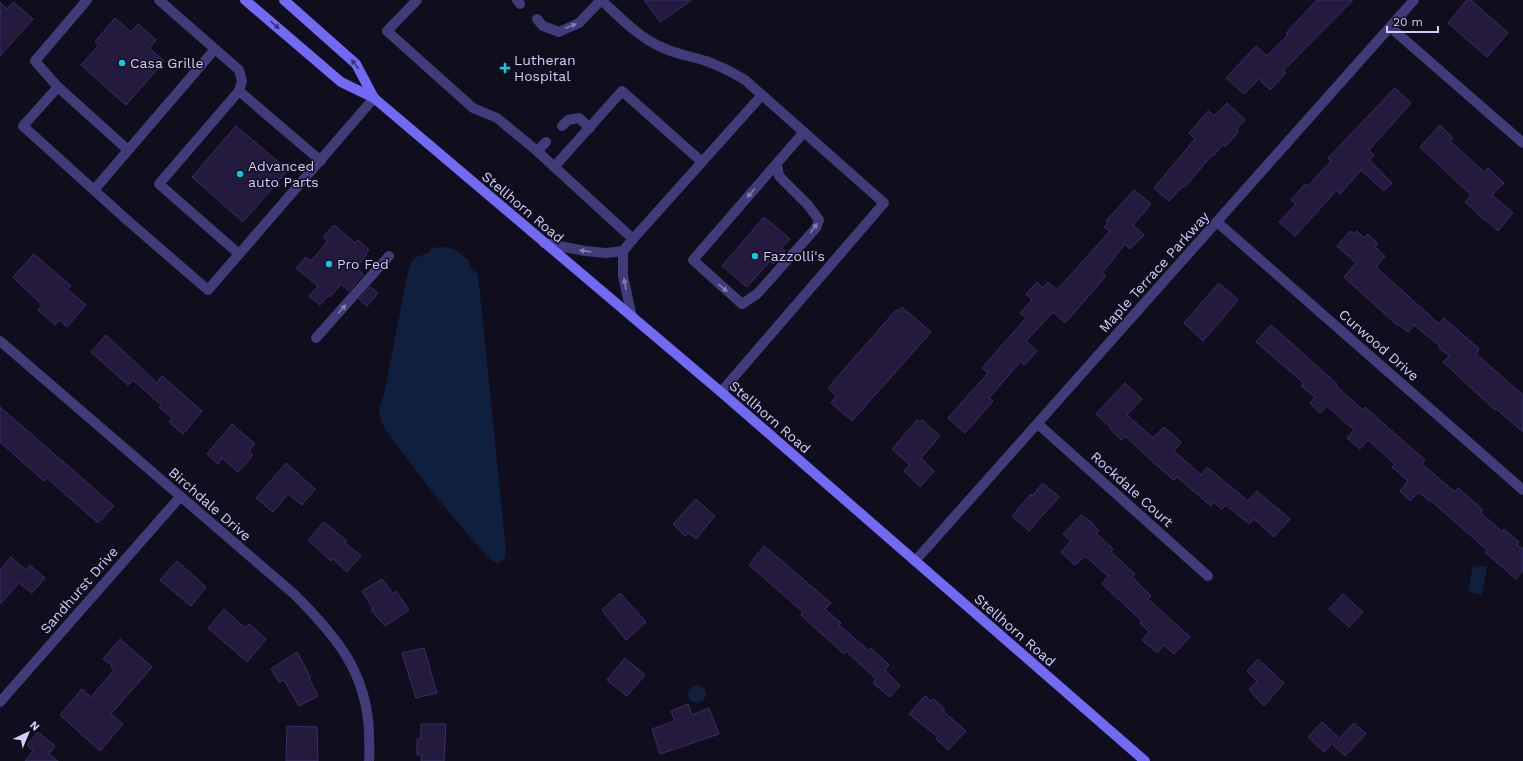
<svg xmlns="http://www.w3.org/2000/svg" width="1523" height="761" viewBox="0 0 1523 761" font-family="'Work Sans',sans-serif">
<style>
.water{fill:#0f203f}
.building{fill:#231a3d;stroke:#3b2e67}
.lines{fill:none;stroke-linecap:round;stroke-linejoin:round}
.service{stroke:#403b79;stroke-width:10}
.minor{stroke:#403b79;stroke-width:10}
.secondary{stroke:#726af5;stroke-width:10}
.oneway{fill:#373273}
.oneway2{fill:#827db4}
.poi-dot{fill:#10c8e5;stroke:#100d1d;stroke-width:1.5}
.labels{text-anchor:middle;stroke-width:3;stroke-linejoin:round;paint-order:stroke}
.poi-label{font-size:14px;fill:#d3cdfc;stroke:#100d1d;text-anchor:start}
.street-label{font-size:14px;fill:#d3cdfc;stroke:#100d1d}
</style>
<rect width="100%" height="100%" fill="#100d1d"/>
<g class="water">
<path d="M 442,247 L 454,249 L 469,260 L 470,268 L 478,274 L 506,551 L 505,558 L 497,564 L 492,561 C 453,520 419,475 385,429 C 376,411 379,410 385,390 L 407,276 C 413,258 411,258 429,253 L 431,248 Z"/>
<path d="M 1473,565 L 1487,567 L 1482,595 L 1468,592 Z"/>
<circle cx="697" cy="694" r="9"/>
</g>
<g class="building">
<path d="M 644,0 L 692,0 L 660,22 Z"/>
<path d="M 1317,0 L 1353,0 L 1283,71 L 1286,73 L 1270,90 L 1259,79 L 1244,94 L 1226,78 L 1256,46 L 1267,56 L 1288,35 L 1286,33 Z"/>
<path d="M 1467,0 L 1471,0 L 1508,33 L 1487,57 L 1448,23 Z"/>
<path d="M 0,2 L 7,9 L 13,2 L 33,19 L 0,56 Z"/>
<path d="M 115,18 L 131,32 L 138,24 L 156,40 L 149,48 L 164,61 L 126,105 L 81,65 L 99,45 L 95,42 Z"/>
<path d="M 1395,88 L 1411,103 L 1369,150 L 1374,155 L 1369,160 L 1392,183 L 1384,191 L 1361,170 L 1340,194 L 1337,190 L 1295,236 L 1279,222 L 1296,204 L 1291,200 L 1305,184 L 1308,186 L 1331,161 L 1328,158 Z"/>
<path d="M 1227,103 L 1245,120 L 1236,130 L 1238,132 L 1225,147 L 1223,145 L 1213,156 L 1212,155 L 1185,187 L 1183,186 L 1169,201 L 1154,188 L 1195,139 L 1189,133 L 1208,111 L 1214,116 Z"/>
<path d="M 1440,125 L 1453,138 L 1450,141 L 1484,172 L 1488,168 L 1504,183 L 1492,195 L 1513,213 L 1498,231 L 1485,219 L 1484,220 L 1465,202 L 1471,195 L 1420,147 Z"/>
<path d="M 236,126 L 288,170 L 243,222 L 192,177 Z"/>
<path d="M 1134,190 L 1151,204 L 1133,225 L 1144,235 L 1130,249 L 1125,244 L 1102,273 L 1106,276 L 1065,323 L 1053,312 L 1026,341 L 1037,351 L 1024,365 L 1021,361 L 989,398 L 993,401 L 965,433 L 948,418 L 988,373 L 982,368 L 1026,318 L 1020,313 L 1032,300 L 1026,294 L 1037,282 L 1043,288 L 1048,282 L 1057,290 L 1110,231 L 1104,227 L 1108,223 L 1106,221 Z"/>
<path d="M 764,217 L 790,239 L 781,248 L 785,251 L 773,264 L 770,261 L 747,287 L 722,266 Z"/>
<path d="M 334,225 L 355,243 L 358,240 L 369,250 L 366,253 L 367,254 L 356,268 L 363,274 L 362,276 L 349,291 L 341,284 L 330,297 L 328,296 L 320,305 L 309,296 L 318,286 L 296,268 L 306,257 L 311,261 L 328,241 L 323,237 Z"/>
<path d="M 1350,231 L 1354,234 L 1357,231 L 1364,238 L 1368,234 L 1378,244 L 1375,247 L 1385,256 L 1376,267 L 1439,324 L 1444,318 L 1479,349 L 1476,354 L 1523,395 L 1523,432 L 1496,409 L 1494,409 L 1443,362 L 1449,356 L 1439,348 L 1440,346 L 1414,325 L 1408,332 L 1399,325 L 1397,325 L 1344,277 L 1356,263 L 1337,246 Z"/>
<path d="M 34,254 L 71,286 L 67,289 L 86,305 L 67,327 L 59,320 L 55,325 L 38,310 L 42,305 L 13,277 Z"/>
<path d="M 1219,283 L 1238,300 L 1203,341 L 1184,323 Z"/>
<path d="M 370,287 L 378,293 L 367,306 L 359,299 Z"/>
<path d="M 902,307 L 931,332 L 852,421 L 831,403 L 836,396 L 828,388 L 896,310 L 898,311 Z"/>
<path d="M 1271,325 L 1337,384 L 1336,386 L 1363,410 L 1365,407 L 1401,439 L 1425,460 L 1422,464 L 1455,492 L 1458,488 L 1483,510 L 1480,512 L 1502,532 L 1504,529 L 1519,542 L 1517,545 L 1523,549 L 1523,570 L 1516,579 L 1485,552 L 1487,550 L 1430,500 L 1429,501 L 1419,492 L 1410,501 L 1400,491 L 1408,481 L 1392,467 L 1395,464 L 1368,440 L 1360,449 L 1347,438 L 1354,430 L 1327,406 L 1320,413 L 1310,403 L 1315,397 L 1301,386 L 1304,383 L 1256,342 Z"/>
<path d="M 106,335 L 157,383 L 162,376 L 202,411 L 183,434 L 169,422 L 172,418 L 159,407 L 161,405 L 133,380 L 128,385 L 91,352 Z"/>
<path d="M 1125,383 L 1142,399 L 1127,415 L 1153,438 L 1164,427 L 1181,442 L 1174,451 L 1201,475 L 1207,467 L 1248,501 L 1257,491 L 1290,519 L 1274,537 L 1254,519 L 1249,524 L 1226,505 L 1222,509 L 1213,502 L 1211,506 L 1177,477 L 1174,480 L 1162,470 L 1125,436 L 1121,440 L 1110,429 L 1111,428 L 1096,414 Z"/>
<path d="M 0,407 L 114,506 L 98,523 L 47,478 L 44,481 L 0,442 Z"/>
<path d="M 917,420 L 920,422 L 922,420 L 940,436 L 921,458 L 934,471 L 920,487 L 904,471 L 910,465 L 892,449 Z"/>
<path d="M 232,424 L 255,444 L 249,451 L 253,455 L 238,472 L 222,458 L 218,464 L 207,454 Z"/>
<path d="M 286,463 L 315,489 L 302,505 L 288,494 L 273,512 L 256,498 Z"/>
<path d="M 1043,483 L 1059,497 L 1029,531 L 1012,516 L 1031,494 L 1032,496 Z"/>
<path d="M 696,499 L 715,516 L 696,539 L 688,533 L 685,536 L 673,524 Z"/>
<path d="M 1081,515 L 1090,521 L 1099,531 L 1096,533 L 1113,549 L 1111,552 L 1135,574 L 1132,577 L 1151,596 L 1148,599 L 1190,637 L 1174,654 L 1164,645 L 1157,653 L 1142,640 L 1149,632 L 1140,623 L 1142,621 L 1102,584 L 1108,576 L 1085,556 L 1075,565 L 1061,552 L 1071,541 L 1063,534 Z"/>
<path d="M 324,522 L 347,541 L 345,543 L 361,556 L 347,572 L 333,559 L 331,561 L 308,540 Z"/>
<path d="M 764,546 L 831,603 L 825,609 L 841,623 L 839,625 L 869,651 L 871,648 L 889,665 L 885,670 L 900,686 L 890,697 L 873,683 L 876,679 L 846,651 L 844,654 L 801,615 L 803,612 L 749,565 Z"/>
<path d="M 11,557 L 26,570 L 30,565 L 45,578 L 32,593 L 19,583 L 0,604 L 0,570 Z"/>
<path d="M 177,561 L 206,587 L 191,606 L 160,580 Z"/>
<path d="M 382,579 L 393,594 L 396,591 L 409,610 L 385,626 L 371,610 L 373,609 L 362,591 Z"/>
<path d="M 620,593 L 646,622 L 626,640 L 602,610 Z"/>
<path d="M 1343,594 L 1363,612 L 1349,627 L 1329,609 Z"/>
<path d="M 224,609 L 245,628 L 249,624 L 266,639 L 247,662 L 208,628 Z"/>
<path d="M 120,639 L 152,667 L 111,714 L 123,724 L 100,751 L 60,715 L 82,689 L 91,697 L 114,670 L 111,667 L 112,665 L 103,659 Z"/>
<path d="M 424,648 L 437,693 L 416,698 L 402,653 Z"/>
<path d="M 297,652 L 311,678 L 309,679 L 318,696 L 299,706 L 284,680 L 279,682 L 271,669 Z"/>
<path d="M 625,658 L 645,675 L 627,696 L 607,680 Z"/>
<path d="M 1258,659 L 1284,683 L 1264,706 L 1249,690 L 1257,681 L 1247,671 Z"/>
<path d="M 925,696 L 931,701 L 934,699 L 945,710 L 943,711 L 966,731 L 948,750 L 936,739 L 938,737 L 909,714 Z"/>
<path d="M 688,704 L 692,715 L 709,708 L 719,734 L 660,754 L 652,729 L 675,721 L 671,711 Z"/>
<path d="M 1322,722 L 1338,737 L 1324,752 L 1308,737 Z"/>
<path d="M 1354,723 L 1366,734 L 1345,756 L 1333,745 Z"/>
<path d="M 421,724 L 446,724 L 444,761 L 421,761 L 422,755 L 417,755 L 417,739 L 421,739 Z"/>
<path d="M 287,726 L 317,727 L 318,761 L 286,761 Z"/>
<path d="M 38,732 L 55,746 L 49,754 L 58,761 L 25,761 L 33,751 L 27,745 Z"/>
</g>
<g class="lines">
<g class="service">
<path d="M 87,0 L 35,61 L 58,87 L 23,126 L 127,220"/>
<path d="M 159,0 L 239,70 L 242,81 L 239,91"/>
<path d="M 417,0 L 387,31 L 473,108 L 497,118 L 537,151 L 633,239 L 762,95"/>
<path d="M 517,0 L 520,4"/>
<path d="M 601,0 C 619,16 637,36 659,46 C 674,54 690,56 706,61 C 720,66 732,72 745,80 L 884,203 L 721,392"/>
<path d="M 537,19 L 543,26 L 559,32 L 579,23 L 601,0"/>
<path d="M 58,87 L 128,150"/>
<path d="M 562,126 L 568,120 L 579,118 L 590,128"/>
<path d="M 537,151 L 546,142"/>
<path d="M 777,164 L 779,176 L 808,205 L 819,220 L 816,228 L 757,294 L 742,304 L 693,260 L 804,132"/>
<path d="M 554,167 L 622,91 L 702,162"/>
<path d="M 94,190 L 215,49"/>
<path d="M 544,243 L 585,251 L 606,253 L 623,251"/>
<path d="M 239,254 L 159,184 L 239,91 L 321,161"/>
<path d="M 632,317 L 623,276 L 623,251 L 633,239"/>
<path d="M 316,338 L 389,256"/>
</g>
<g class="minor">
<path d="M 1390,27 L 1523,143"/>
<path d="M 127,220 L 208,290 L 374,98"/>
<path d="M 1217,222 L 1523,490"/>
<path d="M 0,341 L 294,594 C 336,636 367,672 369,733 C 369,743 370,752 369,761"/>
<path d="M 1038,424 L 1208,576"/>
<path d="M 915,561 L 1414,0"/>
<path d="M 0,702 L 180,497"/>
</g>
<g class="secondary">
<path d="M 245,0 L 341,82 L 374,98 L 721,392 L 1145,761"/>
<path d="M 284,0 L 356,64 L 374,98"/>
</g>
</g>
<defs><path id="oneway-solid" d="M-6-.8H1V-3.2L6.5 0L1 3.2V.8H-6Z"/></defs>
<g class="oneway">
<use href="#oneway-solid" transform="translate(275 25) rotate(41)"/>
<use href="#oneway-solid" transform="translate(355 64) rotate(-129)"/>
</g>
<g class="oneway2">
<use href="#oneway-solid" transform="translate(571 26) rotate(-22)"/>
<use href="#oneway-solid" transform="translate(751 193) rotate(131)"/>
<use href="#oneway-solid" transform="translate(814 228) rotate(-55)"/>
<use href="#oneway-solid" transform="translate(585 251) rotate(-171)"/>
<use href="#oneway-solid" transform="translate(625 284) rotate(-101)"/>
<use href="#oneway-solid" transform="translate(723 288) rotate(41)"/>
<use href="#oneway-solid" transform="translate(342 309) rotate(-48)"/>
</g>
<g class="poi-dot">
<circle cx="122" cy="63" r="4"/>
<path d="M503 62h4v4h4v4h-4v4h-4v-4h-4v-4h4z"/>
<circle cx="240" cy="174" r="4"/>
<circle cx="755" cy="256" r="4"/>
<circle cx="329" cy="264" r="4"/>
</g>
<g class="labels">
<g class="poi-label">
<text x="514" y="65">Lutheran<tspan x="514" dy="16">Hospital</tspan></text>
<text x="130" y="68">Casa Grille</text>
<text x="248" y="171">Advanced<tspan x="248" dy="16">auto Parts</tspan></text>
<text x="763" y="261">Fazzolli's</text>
<text x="337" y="269">Pro Fed</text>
</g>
<g class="street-label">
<text transform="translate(523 207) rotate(40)" y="5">Stellhorn Road</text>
<text transform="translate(1154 272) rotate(-48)" y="5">Maple Terrace Parkway</text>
<text transform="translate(1379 345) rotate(41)" y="5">Curwood Drive</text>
<text transform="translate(770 417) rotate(41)" y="5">Stellhorn Road</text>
<text transform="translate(1132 489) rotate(42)" y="5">Rockdale Court</text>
<text transform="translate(210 504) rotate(41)" y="5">Birchdale Drive</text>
<text transform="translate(79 590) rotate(-49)" y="5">Sandhurst Drive</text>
<text transform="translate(1015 630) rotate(41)" y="5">Stellhorn Road</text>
</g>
</g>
<g transform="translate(28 733) rotate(44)" stroke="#100d1d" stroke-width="3" paint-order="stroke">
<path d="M0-3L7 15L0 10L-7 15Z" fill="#d3cdfc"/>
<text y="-6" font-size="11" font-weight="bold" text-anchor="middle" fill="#d3cdfc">N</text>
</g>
<path d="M1387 26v6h51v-6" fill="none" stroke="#d3cdfc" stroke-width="2"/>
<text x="1393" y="26" font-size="12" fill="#d3cdfc" stroke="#100d1d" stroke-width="3" paint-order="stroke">20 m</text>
</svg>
